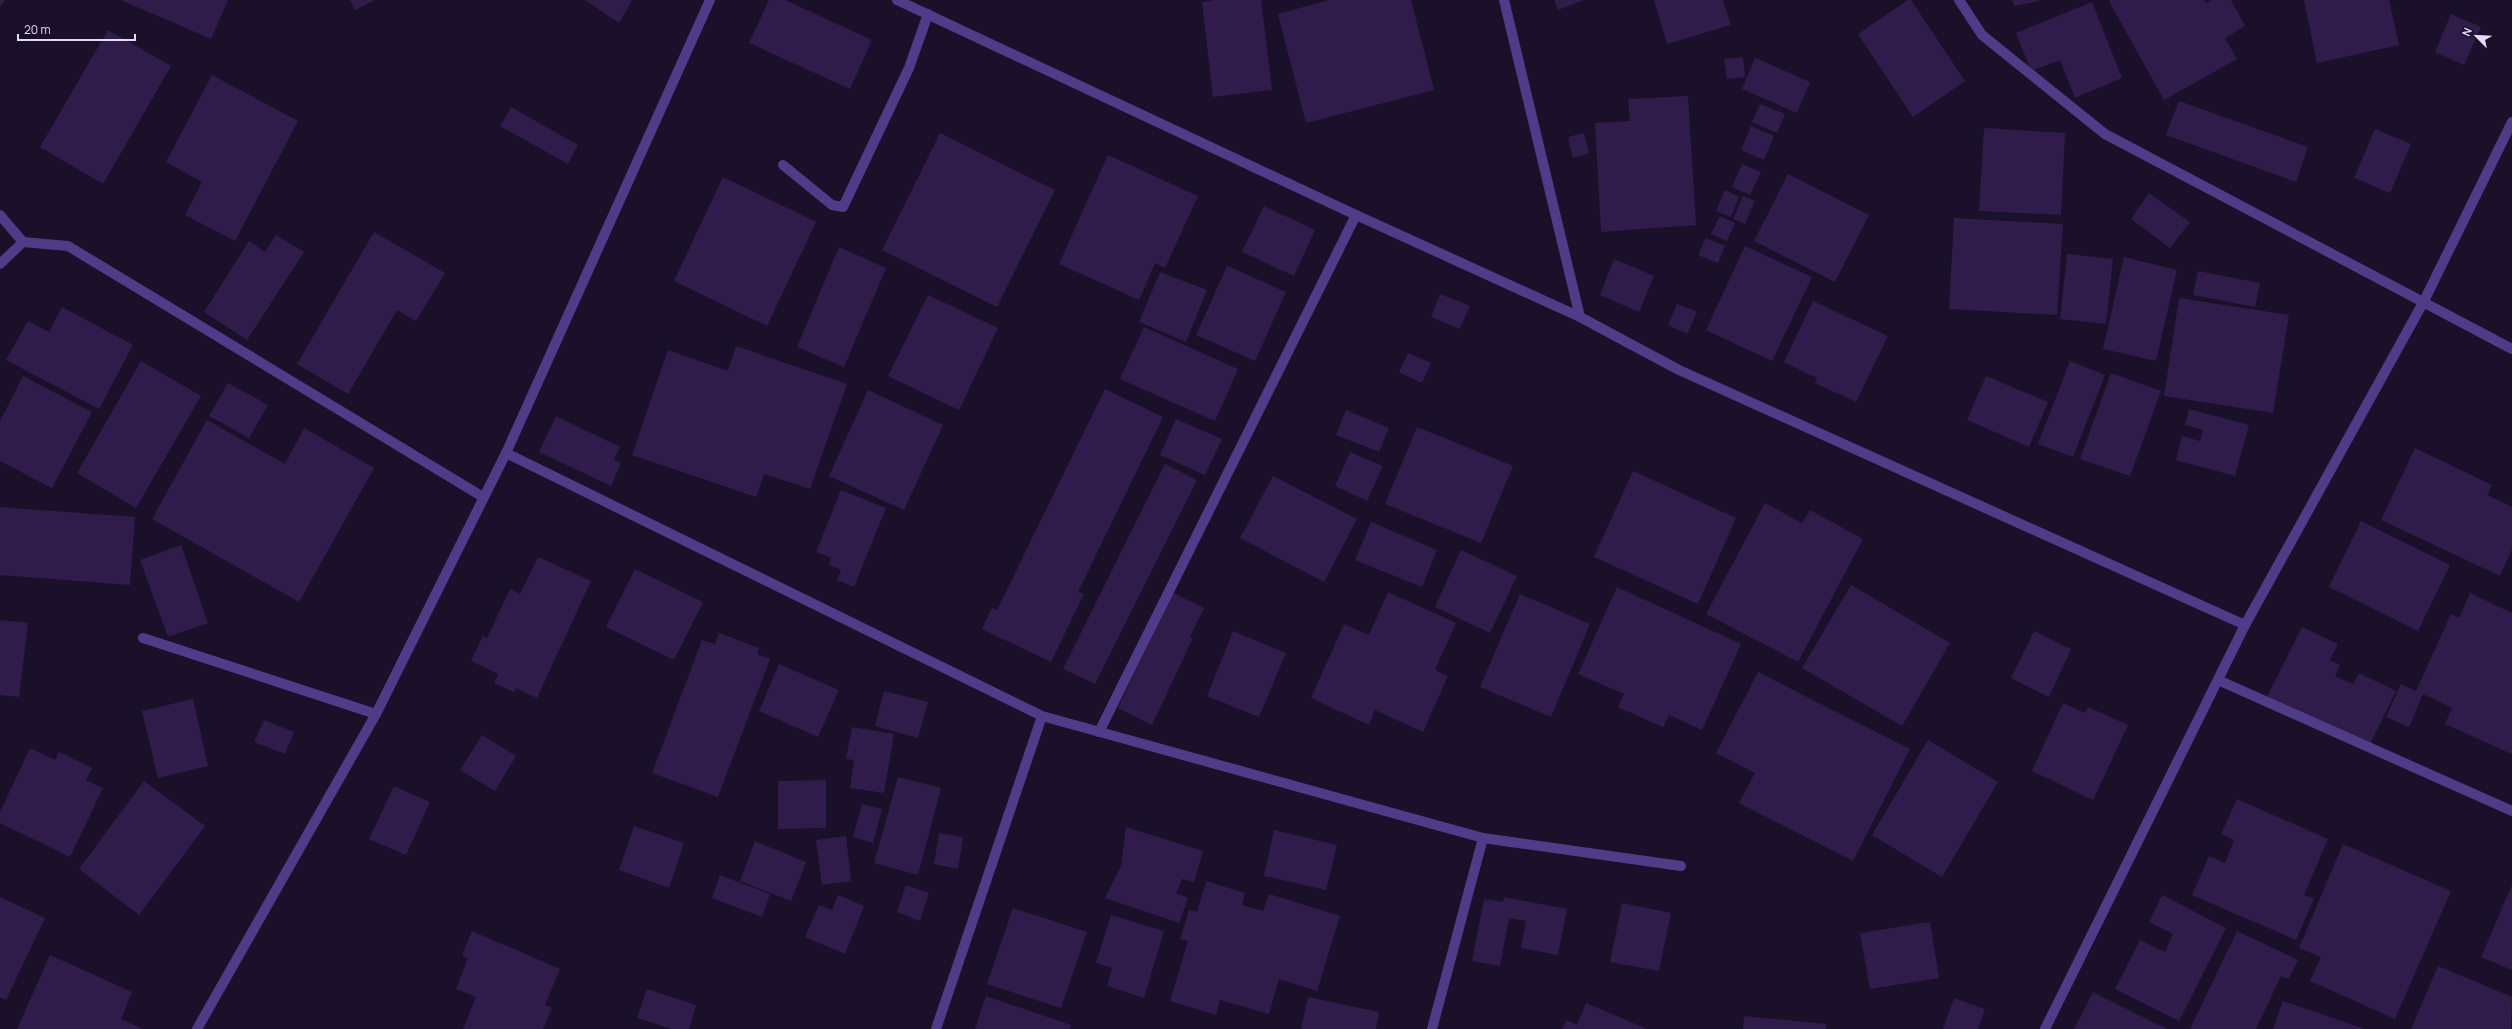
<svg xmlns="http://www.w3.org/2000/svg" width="2512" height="1029" viewBox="0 0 2512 1029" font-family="Manrope,sans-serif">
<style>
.building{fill:#301c4a}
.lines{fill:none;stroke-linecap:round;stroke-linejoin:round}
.service{stroke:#4f3c88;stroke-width:10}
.minor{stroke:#4f3c88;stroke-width:10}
</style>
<rect width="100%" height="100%" fill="#1a1029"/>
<g class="building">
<path d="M 0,0 L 5,0 L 0,7 Z"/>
<path d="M 121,0 L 228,0 L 211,39 Z"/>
<path d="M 350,0 L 375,0 L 355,10 Z"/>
<path d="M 585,0 L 630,0 L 632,1 L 619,23 Z"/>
<path d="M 769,0 L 785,0 L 872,40 L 850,89 L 749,43 Z"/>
<path d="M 1215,0 L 1261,0 L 1272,90 L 1213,97 L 1202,2 Z"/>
<path d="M 1329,0 L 1411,0 L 1434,90 L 1306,123 L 1278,14 Z"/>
<path d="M 1554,0 L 1584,0 L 1558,10 Z"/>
<path d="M 1654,0 L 1723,0 L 1731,25 L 1667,44 Z"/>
<path d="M 1908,0 L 1911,0 L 1965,81 L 1913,117 L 1858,34 Z"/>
<path d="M 2012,0 L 2039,0 L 2039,1 L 2014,6 Z"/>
<path d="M 2111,0 L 2204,0 L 2206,3 L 2212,0 L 2231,0 L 2245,26 L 2225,38 L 2237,59 L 2164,100 L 2109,1 Z"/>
<path d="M 2304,0 L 2389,0 L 2399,45 L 2317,63 Z"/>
<path d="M 2092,2 L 2122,78 L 2075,98 L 2060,60 L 2031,71 L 2016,33 Z"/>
<path d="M 2451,14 L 2481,27 L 2464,65 L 2435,52 Z"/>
<path d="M 108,30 L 171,66 L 103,184 L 40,147 Z"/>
<path d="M 1743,57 L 1745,77 L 1727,79 L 1724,59 Z"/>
<path d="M 1755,58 L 1810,82 L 1797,113 L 1742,89 Z"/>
<path d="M 212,75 L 298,121 L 235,241 L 185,215 L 202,182 L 166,162 Z"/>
<path d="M 1688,96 L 1696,225 L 1601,232 L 1595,123 L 1630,121 L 1628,99 Z"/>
<path d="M 2179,101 L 2308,147 L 2296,182 L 2166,135 Z"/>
<path d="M 1760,104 L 1785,114 L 1777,133 L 1752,122 Z"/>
<path d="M 511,107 L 578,145 L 568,164 L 500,126 Z"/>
<path d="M 1751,126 L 1774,136 L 1764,160 L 1741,150 Z"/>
<path d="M 1984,128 L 2065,133 L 2061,215 L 1979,211 Z"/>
<path d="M 2375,129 L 2411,144 L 2390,193 L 2354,178 Z"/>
<path d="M 940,133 L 1055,190 L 997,307 L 882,250 Z"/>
<path d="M 1584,133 L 1589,153 L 1573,158 L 1568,137 Z"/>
<path d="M 1108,155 L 1198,196 L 1165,268 L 1155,263 L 1139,300 L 1059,264 Z"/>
<path d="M 1742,164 L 1761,172 L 1750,195 L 1732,187 Z"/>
<path d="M 1788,174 L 1869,215 L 1835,282 L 1754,241 Z"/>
<path d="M 723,177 L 816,222 L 767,326 L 674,281 Z"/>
<path d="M 1725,190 L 1739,197 L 1731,217 L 1716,211 Z"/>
<path d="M 2149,193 L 2190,222 L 2170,248 L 2131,219 Z"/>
<path d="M 1743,196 L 1755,201 L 1745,224 L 1733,219 Z"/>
<path d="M 1264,206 L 1315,230 L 1294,276 L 1242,252 Z"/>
<path d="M 1720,216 L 1735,223 L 1727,241 L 1711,234 Z"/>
<path d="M 1954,218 L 2063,224 L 2057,315 L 1949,309 Z"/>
<path d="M 374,232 L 445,273 L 416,321 L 397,310 L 348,394 L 297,364 Z"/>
<path d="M 276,235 L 304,252 L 247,340 L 204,312 L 249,241 L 265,252 Z"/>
<path d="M 1706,238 L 1725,246 L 1718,263 L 1698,255 Z"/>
<path d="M 1745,246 L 1812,277 L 1772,361 L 1706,330 Z"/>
<path d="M 839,247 L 886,268 L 844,367 L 797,347 Z"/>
<path d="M 2067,254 L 2113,259 L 2106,324 L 2060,319 Z"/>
<path d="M 2124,257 L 2177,270 L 2156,361 L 2103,349 Z"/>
<path d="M 1614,259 L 1654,276 L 1639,312 L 1600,295 Z"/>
<path d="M 1227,266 L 1286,292 L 1255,361 L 1196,335 Z"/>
<path d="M 2198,271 L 2260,283 L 2255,307 L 2193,295 Z"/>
<path d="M 1160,272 L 1207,290 L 1186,342 L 1139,322 Z"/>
<path d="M 1440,294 L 1470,306 L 1460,329 L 1431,317 Z"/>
<path d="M 928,295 L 998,328 L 959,410 L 888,376 Z"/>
<path d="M 2179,298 L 2289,315 L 2273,413 L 2164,396 Z"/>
<path d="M 1813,301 L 1888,336 L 1856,402 L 1815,383 L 1817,378 L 1784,362 Z"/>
<path d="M 1677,304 L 1697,312 L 1687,334 L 1668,325 Z"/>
<path d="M 62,307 L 133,345 L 99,409 L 6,360 L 28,321 L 49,332 Z"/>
<path d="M 1144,327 L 1238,369 L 1215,421 L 1120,379 Z"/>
<path d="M 736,346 L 847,384 L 810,489 L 764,474 L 756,497 L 632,455 L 668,350 L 728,371 Z"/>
<path d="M 1408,353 L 1431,363 L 1422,383 L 1399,372 Z"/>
<path d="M 141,361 L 201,396 L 136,508 L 77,473 Z"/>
<path d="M 2070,361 L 2105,375 L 2073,457 L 2038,444 Z"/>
<path d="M 2111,373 L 2161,391 L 2130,476 L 2080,459 Z"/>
<path d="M 23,376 L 92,412 L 52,488 L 0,461 L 0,421 Z"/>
<path d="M 1986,376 L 2048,402 L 2029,447 L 1967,420 Z"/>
<path d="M 228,383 L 268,405 L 249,438 L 209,416 Z"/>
<path d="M 1105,389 L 1163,417 L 1078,592 L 1084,594 L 1051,662 L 982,629 L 992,608 L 997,610 Z"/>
<path d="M 868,390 L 943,425 L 904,510 L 829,476 Z"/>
<path d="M 2189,409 L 2249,425 L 2235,476 L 2176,460 L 2182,436 L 2200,441 L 2203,430 L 2185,425 Z"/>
<path d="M 1346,410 L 1389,428 L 1379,452 L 1336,435 Z"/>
<path d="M 556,416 L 620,447 L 614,460 L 621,463 L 611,486 L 539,452 Z"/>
<path d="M 1176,419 L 1222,439 L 1205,475 L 1160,455 Z"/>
<path d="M 207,420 L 285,464 L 304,428 L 374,468 L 299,602 L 152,519 Z"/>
<path d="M 1417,427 L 1513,466 L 1481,543 L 1385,504 Z"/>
<path d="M 2415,448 L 2492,485 L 2487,495 L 2512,507 L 2512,549 L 2500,576 L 2381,520 Z"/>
<path d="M 1350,452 L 1383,466 L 1367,501 L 1335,486 Z"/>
<path d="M 1165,464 L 1197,480 L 1095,684 L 1063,669 Z"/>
<path d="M 1633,471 L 1736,518 L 1698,604 L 1594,557 Z"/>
<path d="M 1273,476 L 1357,519 L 1324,582 L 1240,538 Z"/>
<path d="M 841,490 L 886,508 L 854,587 L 837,580 L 841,570 L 829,565 L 831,558 L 816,552 Z"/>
<path d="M 1765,503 L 1802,523 L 1810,510 L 1863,539 L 1798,662 L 1706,614 Z"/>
<path d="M 0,507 L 135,517 L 130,585 L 0,575 Z"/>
<path d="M 2361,521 L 2450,565 L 2418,631 L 2329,587 Z"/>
<path d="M 1371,522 L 1437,550 L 1422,587 L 1355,560 Z"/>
<path d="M 181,545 L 208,623 L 168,637 L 140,560 Z"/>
<path d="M 1461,550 L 1517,576 L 1490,633 L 1435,607 Z"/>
<path d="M 538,557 L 591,581 L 537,698 L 516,688 L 514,692 L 494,683 L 498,674 L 471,661 L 483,636 L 487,638 L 510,589 L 520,594 Z"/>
<path d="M 635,569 L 703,602 L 674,660 L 606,627 Z"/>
<path d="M 1851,585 L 1950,643 L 1902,726 L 1802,668 Z"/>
<path d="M 1617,587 L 1741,644 L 1702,730 L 1669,715 L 1663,727 L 1618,707 L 1624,694 L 1578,674 Z"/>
<path d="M 1388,592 L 1456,623 L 1435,670 L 1448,676 L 1423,732 L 1375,710 L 1369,725 L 1311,698 L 1344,624 L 1369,635 Z"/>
<path d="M 1173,593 L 1204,608 L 1190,637 L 1193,638 L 1152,725 L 1118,708 Z"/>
<path d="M 2470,593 L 2512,613 L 2512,754 L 2445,724 L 2452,708 L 2423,694 L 2409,727 L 2386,717 L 2401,684 L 2416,691 L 2451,614 L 2459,618 Z"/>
<path d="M 1520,594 L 1590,624 L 1551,717 L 1480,687 Z"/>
<path d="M 0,620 L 28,623 L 19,697 L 0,695 Z"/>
<path d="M 2302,627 L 2338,644 L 2330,660 L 2340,665 L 2335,676 L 2353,684 L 2359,673 L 2396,691 L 2369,746 L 2267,697 Z"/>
<path d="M 1233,631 L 1286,653 L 1259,717 L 1207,696 Z"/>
<path d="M 2034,631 L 2071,649 L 2049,697 L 2011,678 Z"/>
<path d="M 719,633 L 759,648 L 757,654 L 770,659 L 718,797 L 652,773 L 702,640 L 715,644 Z"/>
<path d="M 779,664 L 839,690 L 818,737 L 759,711 Z"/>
<path d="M 1758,672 L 1910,749 L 1853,861 L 1739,803 L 1755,773 L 1716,753 Z"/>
<path d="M 884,691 L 928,702 L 918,738 L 875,726 Z"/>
<path d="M 193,699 L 208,766 L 158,778 L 142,711 Z"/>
<path d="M 2063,703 L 2085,713 L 2088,707 L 2128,725 L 2093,800 L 2032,771 Z"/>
<path d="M 264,720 L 294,732 L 285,754 L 254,742 Z"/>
<path d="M 852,727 L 894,734 L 884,793 L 850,788 L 854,760 L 846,759 Z"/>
<path d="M 482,735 L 516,756 L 495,791 L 460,770 Z"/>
<path d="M 1928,740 L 1998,782 L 1942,877 L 1872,835 Z"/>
<path d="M 30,748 L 55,760 L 59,752 L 92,768 L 86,780 L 103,788 L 70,857 L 0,823 L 0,812 Z"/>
<path d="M 898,777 L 941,788 L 918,875 L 874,863 Z"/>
<path d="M 826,780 L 826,828 L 778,829 L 778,781 Z"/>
<path d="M 144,781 L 205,826 L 139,915 L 79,869 Z"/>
<path d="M 394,786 L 430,802 L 406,855 L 369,839 Z"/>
<path d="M 2237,799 L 2328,839 L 2304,895 L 2314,899 L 2296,940 L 2192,895 L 2209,856 L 2225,863 L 2234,840 L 2221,834 Z"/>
<path d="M 862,804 L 882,809 L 873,843 L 853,837 Z"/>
<path d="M 634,826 L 684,843 L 669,888 L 619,870 Z"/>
<path d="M 1126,827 L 1203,851 L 1194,882 L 1182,879 L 1176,893 L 1188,898 L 1179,923 L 1105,898 L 1121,866 Z"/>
<path d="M 1274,830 L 1337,845 L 1326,890 L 1264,876 Z"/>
<path d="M 939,833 L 963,837 L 958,869 L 934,864 Z"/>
<path d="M 846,836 L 851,881 L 822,885 L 816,840 Z"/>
<path d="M 755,841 L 806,862 L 791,901 L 740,881 Z"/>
<path d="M 2343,844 L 2451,891 L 2395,1019 L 2310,981 L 2321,957 L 2299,948 Z"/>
<path d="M 720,875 L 770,894 L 762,917 L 712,898 Z"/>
<path d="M 1206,881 L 1245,893 L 1242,905 L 1263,911 L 1269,894 L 1340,916 L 1317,991 L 1279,979 L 1269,1014 L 1220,1000 L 1216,1015 L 1170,1001 L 1188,941 L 1180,939 L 1189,910 L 1197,912 Z"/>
<path d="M 906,885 L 929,893 L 920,921 L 897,912 Z"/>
<path d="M 2512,885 L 2512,970 L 2481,957 Z"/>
<path d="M 838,895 L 864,906 L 845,954 L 805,937 L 819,905 L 832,910 Z"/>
<path d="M 2162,895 L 2226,928 L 2179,1021 L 2115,989 L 2140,940 L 2165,952 L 2173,934 L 2149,922 Z"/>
<path d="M 0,897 L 45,918 L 6,1000 L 0,997 Z"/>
<path d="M 1504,897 L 1567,909 L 1558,955 L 1521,948 L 1526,921 L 1509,918 L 1500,966 L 1472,961 L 1484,899 L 1503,902 Z"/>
<path d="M 1622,903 L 1671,913 L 1659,971 L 1610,962 Z"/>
<path d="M 1013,908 L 1087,932 L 1061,1008 L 987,984 Z"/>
<path d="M 1111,915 L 1164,931 L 1144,998 L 1107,986 L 1112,968 L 1096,963 Z"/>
<path d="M 1930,922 L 1939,978 L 1870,989 L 1860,933 Z"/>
<path d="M 472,931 L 560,969 L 545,1005 L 552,1008 L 543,1029 L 463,1029 L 476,997 L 456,989 L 468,958 L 462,955 Z"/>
<path d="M 2237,931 L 2298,960 L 2289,979 L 2281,976 L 2256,1029 L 2190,1029 Z"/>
<path d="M 50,955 L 132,992 L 121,1019 L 143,1029 L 17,1029 Z"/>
<path d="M 2438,966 L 2512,997 L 2511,1029 L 2411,1029 Z"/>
<path d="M 647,989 L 696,1005 L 689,1029 L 672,1029 L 637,1018 Z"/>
<path d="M 2093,992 L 2167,1029 L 2074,1029 Z"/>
<path d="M 986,996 L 1071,1025 L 1070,1029 L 975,1029 Z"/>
<path d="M 1308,997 L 1379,1012 L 1376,1029 L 1301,1029 Z"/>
<path d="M 1954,998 L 1985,1009 L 1978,1029 L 1943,1029 Z"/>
<path d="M 2283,1001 L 2365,1029 L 2273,1029 Z"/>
<path d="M 1586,1003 L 1647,1029 L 1562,1029 L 1566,1020 L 1577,1025 Z"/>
<path d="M 1744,1016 L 1827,1024 L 1826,1029 L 1743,1029 Z"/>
</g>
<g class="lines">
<path class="service" d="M 783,165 L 832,205 L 843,207 L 909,68 L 928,14"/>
<g class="minor">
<path d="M 897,0 L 1356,215 L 1580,317 L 1679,370 L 2245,625"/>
<path d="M 1504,0 L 1580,317"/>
<path d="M 1959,0 L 1982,35 L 2105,134 L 2512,349"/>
<path d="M 0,215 L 23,242"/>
<path d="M 0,264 L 23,242 L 68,246 L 483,497"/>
<path d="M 506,453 L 1042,716 L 1483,838 L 1681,866"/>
<path d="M 143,638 L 376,714"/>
<path d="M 2218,680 L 2512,811"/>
<path d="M 1099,732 L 1356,215"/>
<path d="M 197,1029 L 376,714 L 506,453 L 710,0"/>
<path d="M 936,1029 L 1042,716"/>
<path d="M 1432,1029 L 1483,838"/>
<path d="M 2045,1029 L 2245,625 L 2424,301 L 2512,122"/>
</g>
</g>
<g transform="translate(2476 36) rotate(294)" stroke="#1a1029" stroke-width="3" paint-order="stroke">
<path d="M0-3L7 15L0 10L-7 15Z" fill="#e5d9ff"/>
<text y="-6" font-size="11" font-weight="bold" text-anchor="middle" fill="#e5d9ff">N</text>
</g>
<path d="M18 34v6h117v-6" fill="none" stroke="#e5d9ff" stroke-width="2"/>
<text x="24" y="34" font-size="12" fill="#e5d9ff" stroke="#1a1029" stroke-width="3" paint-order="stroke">20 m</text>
</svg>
